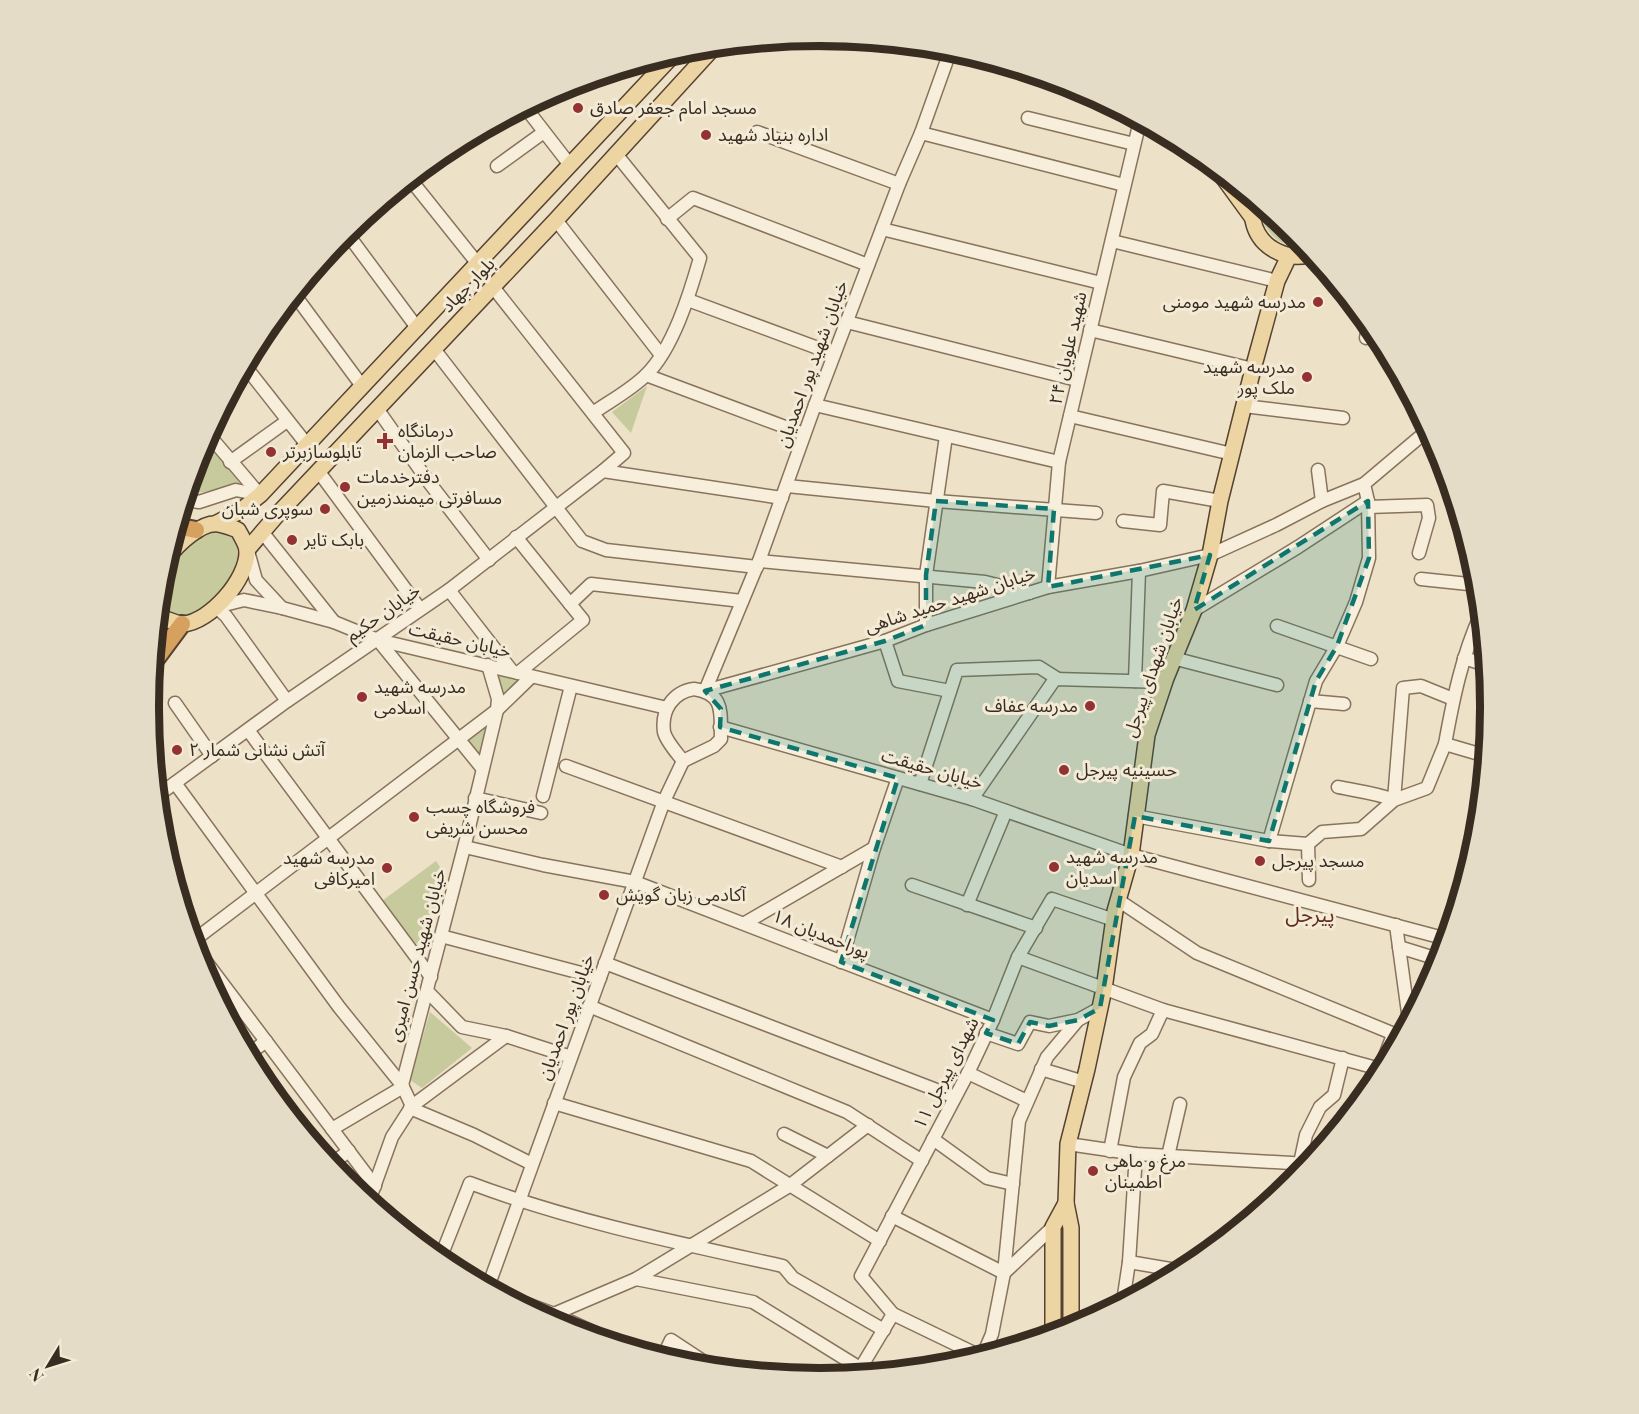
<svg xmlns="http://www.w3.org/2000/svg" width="1639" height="1414" viewBox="0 0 1639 1414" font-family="'Playfair Display','Noto Sans Arabic',serif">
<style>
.green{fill:#c6ca9c}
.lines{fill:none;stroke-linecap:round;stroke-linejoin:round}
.minor-casing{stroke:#88735e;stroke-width:15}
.major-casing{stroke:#564232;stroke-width:18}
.highway-casing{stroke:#564232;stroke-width:20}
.minor{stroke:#f7efdb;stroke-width:12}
.major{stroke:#edd5a3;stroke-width:15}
.highway{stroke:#d6a05e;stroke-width:16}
.marked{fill:#0f766e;fill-opacity:0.2;stroke:#0f766e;stroke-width:4.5;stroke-dasharray:12 8;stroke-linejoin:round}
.poi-dot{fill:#943133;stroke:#f4ebd7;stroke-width:2}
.labels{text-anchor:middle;stroke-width:6;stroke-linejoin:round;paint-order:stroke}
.poi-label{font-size:18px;fill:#392c21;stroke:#f4ebd7;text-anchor:start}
.street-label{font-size:18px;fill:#392c21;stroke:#f4ebd7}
.quarter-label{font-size:21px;fill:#632f22;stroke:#f4ebd7}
.rim{fill:none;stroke:#392c21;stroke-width:8}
</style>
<rect width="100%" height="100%" fill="#ede1c8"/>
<g class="green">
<path d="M 1274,219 L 1281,229 L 1277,220 L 1294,233 L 1288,233 C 1297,239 1300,234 1300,248 C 1280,244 1274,240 1263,223 Z"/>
<path d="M 647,386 L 631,433 L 612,412 Z"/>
<path d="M 206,439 L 241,484 C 224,488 204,495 187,491 L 200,450 Z"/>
<path d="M 224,531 C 227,533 233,537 235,540 C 249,562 224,598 206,609 C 195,615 186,616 174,616 C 170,612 163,608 161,603 C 152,584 180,543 196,537 C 205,533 215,533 224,531 Z"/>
<path d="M 489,666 L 529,677 L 497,709 Z"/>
<path d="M 495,713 L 482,766 L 460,738 Z"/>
<path d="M 436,861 L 446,876 L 421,939 L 416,944 L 382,901 Z"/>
<path d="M 430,1012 L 472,1048 L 422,1088 L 410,1080 Z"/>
</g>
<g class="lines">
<defs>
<g id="minor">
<path d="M 772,42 L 903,44"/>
<path d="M 525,107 L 570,165"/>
<path d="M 1028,118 L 1134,144"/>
<path d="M 757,132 L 899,184"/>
<path d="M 921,133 L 1124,185"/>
<path d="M 497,166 L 544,132"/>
<path d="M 410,179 L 478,264"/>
<path d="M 667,219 L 693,198 L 868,265"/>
<path d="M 556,220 L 661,355"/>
<path d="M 882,229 L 1101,283"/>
<path d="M 346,232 L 418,329"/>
<path d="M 1112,241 L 1277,281"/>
<path d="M 294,294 L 362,386"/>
<path d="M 688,300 L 834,354"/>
<path d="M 847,322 L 1077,380"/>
<path d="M 1090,330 L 1253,369"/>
<path d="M 1366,338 L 1369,324"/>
<path d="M 434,349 L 582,541 L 606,550 L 757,567"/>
<path d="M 245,366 L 308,446"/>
<path d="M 646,375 L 804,434"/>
<path d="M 815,405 L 1059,462"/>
<path d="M 1244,406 L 1343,418"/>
<path d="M 378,410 L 428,481 L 489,560"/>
<path d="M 593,413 C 610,401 631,390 646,375 C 673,349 690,293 700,258 L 616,154"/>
<path d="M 1070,416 L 1232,454"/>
<path d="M 208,434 L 260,495"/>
<path d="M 230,462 L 287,421"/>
<path d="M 1318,470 L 1322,501"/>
<path d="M 603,471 L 782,498"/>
<path d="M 319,472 L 420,609"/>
<path d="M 787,486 L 936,501 L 1096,513"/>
<path d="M 185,500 L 199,502 L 236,490 L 260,495"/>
<path d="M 1368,507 L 1427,505 L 1429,518 L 1419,553"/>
<path d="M 1123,521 L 1160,525 L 1163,491 L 1220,501"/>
<path d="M 263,533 L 334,622"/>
<path d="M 516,537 L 583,620 L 518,673"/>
<path d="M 248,551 L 256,580 L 282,608"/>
<path d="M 759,561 L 985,582 L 1029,593"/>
<path d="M 1421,579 L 1478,585"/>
<path d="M 1048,587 L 1059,462 L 1140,121"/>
<path d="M 449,590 L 512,671"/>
<path d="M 570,604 L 591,584 L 742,601"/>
<path d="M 216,607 L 244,600 L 282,608 L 334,622 L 378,640 L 667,708"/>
<path d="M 216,607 L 226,616 L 287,701"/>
<path d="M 1194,610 L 1298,547 L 1368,501"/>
<path d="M 926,625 L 926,575 L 946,436"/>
<path d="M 1277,626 L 1371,659"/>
<path d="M 378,640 L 482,768"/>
<path d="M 885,641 L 898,681 L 950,691"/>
<path d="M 1173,658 L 1277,685"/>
<path d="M 1464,658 L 1486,665"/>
<path d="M 1135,681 L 1139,571"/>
<path d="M 694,689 C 726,694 720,714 721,739 L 714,746 L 683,761 C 677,753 666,741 664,732 C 661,710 673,692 694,689 Z"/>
<path d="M 705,691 L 885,641 L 926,625 L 1048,587 L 1139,571 L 1210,555 L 1276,525 L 1322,501 L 1364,484"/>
<path d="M 705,691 L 759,561 L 815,405 L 899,184 L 921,133 L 951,49"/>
<path d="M 1310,701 L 1344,704"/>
<path d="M 175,703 L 212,756"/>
<path d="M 720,727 L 972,799 L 1131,855 L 1447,939"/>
<path d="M 248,730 L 431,977"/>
<path d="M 1445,744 C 1453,700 1462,655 1481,614"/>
<path d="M 566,766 L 842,867"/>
<path d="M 175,783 L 339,1007 L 402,1085 L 412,1106 L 392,1137 L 369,1201"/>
<path d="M 920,784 L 957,670 L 1039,667 L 1058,679"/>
<path d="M 1338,787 C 1357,791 1377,793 1394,800 L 1403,688 L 1421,686 L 1453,699"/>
<path d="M 157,796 L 287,701 L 449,590 L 603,471 L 624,453 L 493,287"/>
<path d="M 543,796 L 571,686"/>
<path d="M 475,798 L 541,813"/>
<path d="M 972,799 L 1055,679 L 1165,682"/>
<path d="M 1135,816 L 1269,841 L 1308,844 L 1322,832 L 1361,829 L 1394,800 L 1427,788 L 1445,744 L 1486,756"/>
<path d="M 1269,841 L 1316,681 L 1337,646 L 1356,602 L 1369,558 L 1368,501 L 1364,484 L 1428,430"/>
<path d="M 1308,844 L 1309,880"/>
<path d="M 465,847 L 543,865 L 635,882 L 993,1020"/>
<path d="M 912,885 L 1036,928"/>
<path d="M 1118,900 L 1197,953 L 1399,1036"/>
<path d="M 967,905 L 1006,811"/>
<path d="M 745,923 L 874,848"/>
<path d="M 1396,925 L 1409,1020"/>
<path d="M 441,936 L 600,978"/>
<path d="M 193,941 L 497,710 L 531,677"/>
<path d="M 195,947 L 375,1186"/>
<path d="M 1399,947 L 1441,960"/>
<path d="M 1018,957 L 1163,1010 L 1380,1069 L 1393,1035"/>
<path d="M 841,962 L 874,848 L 898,778"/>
<path d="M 605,963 L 955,1097"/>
<path d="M 427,991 L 462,1027 L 506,1036 L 571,1057"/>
<path d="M 589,1006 L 847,1112 L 922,1161"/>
<path d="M 986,1033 L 1018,1044 L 1030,1022 L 1049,1026 L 1078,1020"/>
<path d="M 248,1055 L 266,1041"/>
<path d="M 1041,1069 L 1084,1082"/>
<path d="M 968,1073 L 1027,1101"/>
<path d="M 1376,1082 L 1380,1069"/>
<path d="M 402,1085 L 466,840 L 497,710 L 498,699 L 488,665"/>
<path d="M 554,1103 L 751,1161 L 880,1241"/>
<path d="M 412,1106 L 506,1036"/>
<path d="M 410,1108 L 474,1135 L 532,1164"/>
<path d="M 332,1129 L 403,1087"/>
<path d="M 784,1134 L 828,1156"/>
<path d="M 933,1139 L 987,1178 L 1013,1184"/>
<path d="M 1068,1144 L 1136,1154 L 1308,1164"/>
<path d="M 1110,1151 L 1124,1077 L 1140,1043 L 1152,1034 L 1163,1010"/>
<path d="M 1168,1156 L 1180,1104"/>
<path d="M 1300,1163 L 1306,1135 L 1320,1107 L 1334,1095 L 1343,1058"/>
<path d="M 331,1164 L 349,1151"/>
<path d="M 892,1216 L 1004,1273"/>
<path d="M 440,1259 L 470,1183 C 571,1221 678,1243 783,1266 L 793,1278 L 884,1330"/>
<path d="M 1129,1262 L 1182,1271"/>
<path d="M 1004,1273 L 1053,1227"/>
<path d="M 636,1279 L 753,1302 L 868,1373"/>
<path d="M 488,1287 L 664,801 L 683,761"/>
<path d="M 505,1296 L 554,1314 L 624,1346"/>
<path d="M 1123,1302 L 1129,1262 L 1136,1154"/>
<path d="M 554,1314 L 636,1279 L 789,1186 L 868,1125"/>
<path d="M 983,1355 L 992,1334 L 1004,1273 L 1019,1121 L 1047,1057 L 1078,1020 L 1100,1008"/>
<path d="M 980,1356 L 893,1314 L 861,1276 L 968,1073 L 993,1020 L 1018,957 L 1052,899 L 1114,920"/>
<path d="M 663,1357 L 671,1340 L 712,1367"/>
<path d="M 857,1374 L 893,1314"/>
</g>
<g id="major">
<path d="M 1217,169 L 1252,217"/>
<path d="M 1255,201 C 1254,207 1252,214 1253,220 C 1258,247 1286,262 1312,254"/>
<path d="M 217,523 L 240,511 L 260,495 L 675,53"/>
<path d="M 247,550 L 277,515 L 556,220 L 715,46"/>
<path d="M 158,612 L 160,617 C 167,619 176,624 183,624 C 210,622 248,579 247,551 C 247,545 241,536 238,530 C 232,528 225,525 219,524 C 201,521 177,545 167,558"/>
<path d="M 1071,1329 L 1071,1228 L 1066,1203 L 1068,1144 L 1087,1069 L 1104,989 L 1115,911 L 1131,855 L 1147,735 L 1166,678 L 1194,610 L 1210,555 L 1220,501 L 1253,369 L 1277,281 L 1289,256"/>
<path d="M 1053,1334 L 1053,1227 L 1066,1203"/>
</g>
<g id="highway">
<path d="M 176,526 L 196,530"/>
<path d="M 153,663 L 182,624"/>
</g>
</defs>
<use href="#minor" class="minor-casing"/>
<use href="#major" class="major-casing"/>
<use href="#highway" class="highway-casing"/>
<use href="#minor" class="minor"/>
<use href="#major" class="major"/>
<use href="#highway" class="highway"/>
</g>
<path class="marked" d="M 936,501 L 1054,509 L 1048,587 L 1210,555 L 1194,610 L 1368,501 L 1369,558 L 1337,646 L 1316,681 L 1269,841 L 1135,816 L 1100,1008 L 1078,1020 L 1049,1026 L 1030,1022 L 1018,1044 L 986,1033 L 993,1020 L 841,962 L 898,778 L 720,727 L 721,709 L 705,691 L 885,641 L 926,625 L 926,575 Z"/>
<g class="poi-dot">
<circle cx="578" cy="108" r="6"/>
<circle cx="706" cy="135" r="6"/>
<circle cx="1318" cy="302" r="6"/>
<circle cx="1307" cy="377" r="6"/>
<path d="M382 432h6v6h6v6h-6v6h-6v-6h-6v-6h6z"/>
<circle cx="271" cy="452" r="6"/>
<circle cx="345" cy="487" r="6"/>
<circle cx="325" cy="509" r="6"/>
<circle cx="292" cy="540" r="6"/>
<circle cx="362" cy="697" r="6"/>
<circle cx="1090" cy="706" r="6"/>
<circle cx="177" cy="750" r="6"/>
<circle cx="1064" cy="770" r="6"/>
<circle cx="414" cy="817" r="6"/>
<circle cx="1260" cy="861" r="6"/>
<circle cx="1054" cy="867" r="6"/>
<circle cx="387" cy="868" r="6"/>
<circle cx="604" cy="895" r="6"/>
<circle cx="1093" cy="1171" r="6"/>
</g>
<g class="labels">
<g class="poi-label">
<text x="590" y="114">مسجد امام جعفر صادق</text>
<text x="718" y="141">اداره بنیاد شهید</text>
<text x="1306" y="308" text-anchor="end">مدرسه شهید مومنی</text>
<text x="1295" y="373" text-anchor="end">مدرسه شهید<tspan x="1295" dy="21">ملک پور</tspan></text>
<text x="398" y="437">درمانگاه<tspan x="398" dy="21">صاحب الزمان</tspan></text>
<text x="283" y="458">تابلوسازبرتر</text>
<text x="357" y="483">دفترخدمات<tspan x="357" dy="21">مسافرتی میمندزمین</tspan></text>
<text x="313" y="515" text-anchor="end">سوپری شبان</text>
<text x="304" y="546">بابک تایر</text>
<text x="374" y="693">مدرسه شهید<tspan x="374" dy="21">اسلامی</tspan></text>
<text x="1078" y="712" text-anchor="end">مدرسه عفاف</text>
<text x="189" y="756">آتش نشانی شمار ۲</text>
<text x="1076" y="776">حسینیه پیرجل</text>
<text x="426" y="813">فروشگاه چسب<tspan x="426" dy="21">محسن شریفی</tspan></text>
<text x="1066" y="863">مدرسه شهید<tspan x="1066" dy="21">اسدیان</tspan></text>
<text x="375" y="864" text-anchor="end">مدرسه شهید<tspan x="375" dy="21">امیرکافی</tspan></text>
<text x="1272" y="867">مسجد پیرجل</text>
<text x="616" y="901">آکادمی زبان گویش</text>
<text x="1105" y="1167">مرغ و ماهی<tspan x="1105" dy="21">اطمینان</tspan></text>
</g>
<g class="street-label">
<text transform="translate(468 285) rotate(-46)" y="6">بلوار جهاد</text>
<text transform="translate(1068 348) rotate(-77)" y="6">شهید علویان ۲۴</text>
<text transform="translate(812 364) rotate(-70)" y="6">خیابان شهید پور احمدیان</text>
<text transform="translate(950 600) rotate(-18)" y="6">خیابان شهید حمید شاهی</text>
<text transform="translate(383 613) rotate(-35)" y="6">خیابان حکیم</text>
<text transform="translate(460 640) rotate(13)" y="6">خیابان حقیقت</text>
<text transform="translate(1153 667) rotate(-71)" y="6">خیابان شهدای پیرجل</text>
<text transform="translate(932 769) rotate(16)" y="6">خیابان حقیقت</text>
<text transform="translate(821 934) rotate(22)" y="6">پوراحمدیان ۱۸</text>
<text transform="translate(417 955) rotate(-75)" y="6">خیابان شهید حسن امیری</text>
<text transform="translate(566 1017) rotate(-70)" y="6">خیابان پور احمدیان</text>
<text transform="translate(946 1073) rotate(-63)" y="6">شهدای پیرجل ۱۱</text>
</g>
<g class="quarter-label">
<text x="1310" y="922">پیرجل</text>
</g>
</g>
<path d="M0 0H1639V1414H0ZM819 46H820A660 660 0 0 1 1480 706V708A660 660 0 0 1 820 1368H819A660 660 0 0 1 159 708V706A660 660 0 0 1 819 46Z" fill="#e5dcc8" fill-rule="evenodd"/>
<path class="rim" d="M819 46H820A660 660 0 0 1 1480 706V708A660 660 0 0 1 820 1368H819A660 660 0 0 1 159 708V706A660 660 0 0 1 819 46Z"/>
<g transform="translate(48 1366) rotate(232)" stroke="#f4ebd7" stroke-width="4.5" paint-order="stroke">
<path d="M0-4.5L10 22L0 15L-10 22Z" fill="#392c21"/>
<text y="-9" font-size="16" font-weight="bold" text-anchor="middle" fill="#392c21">N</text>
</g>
</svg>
